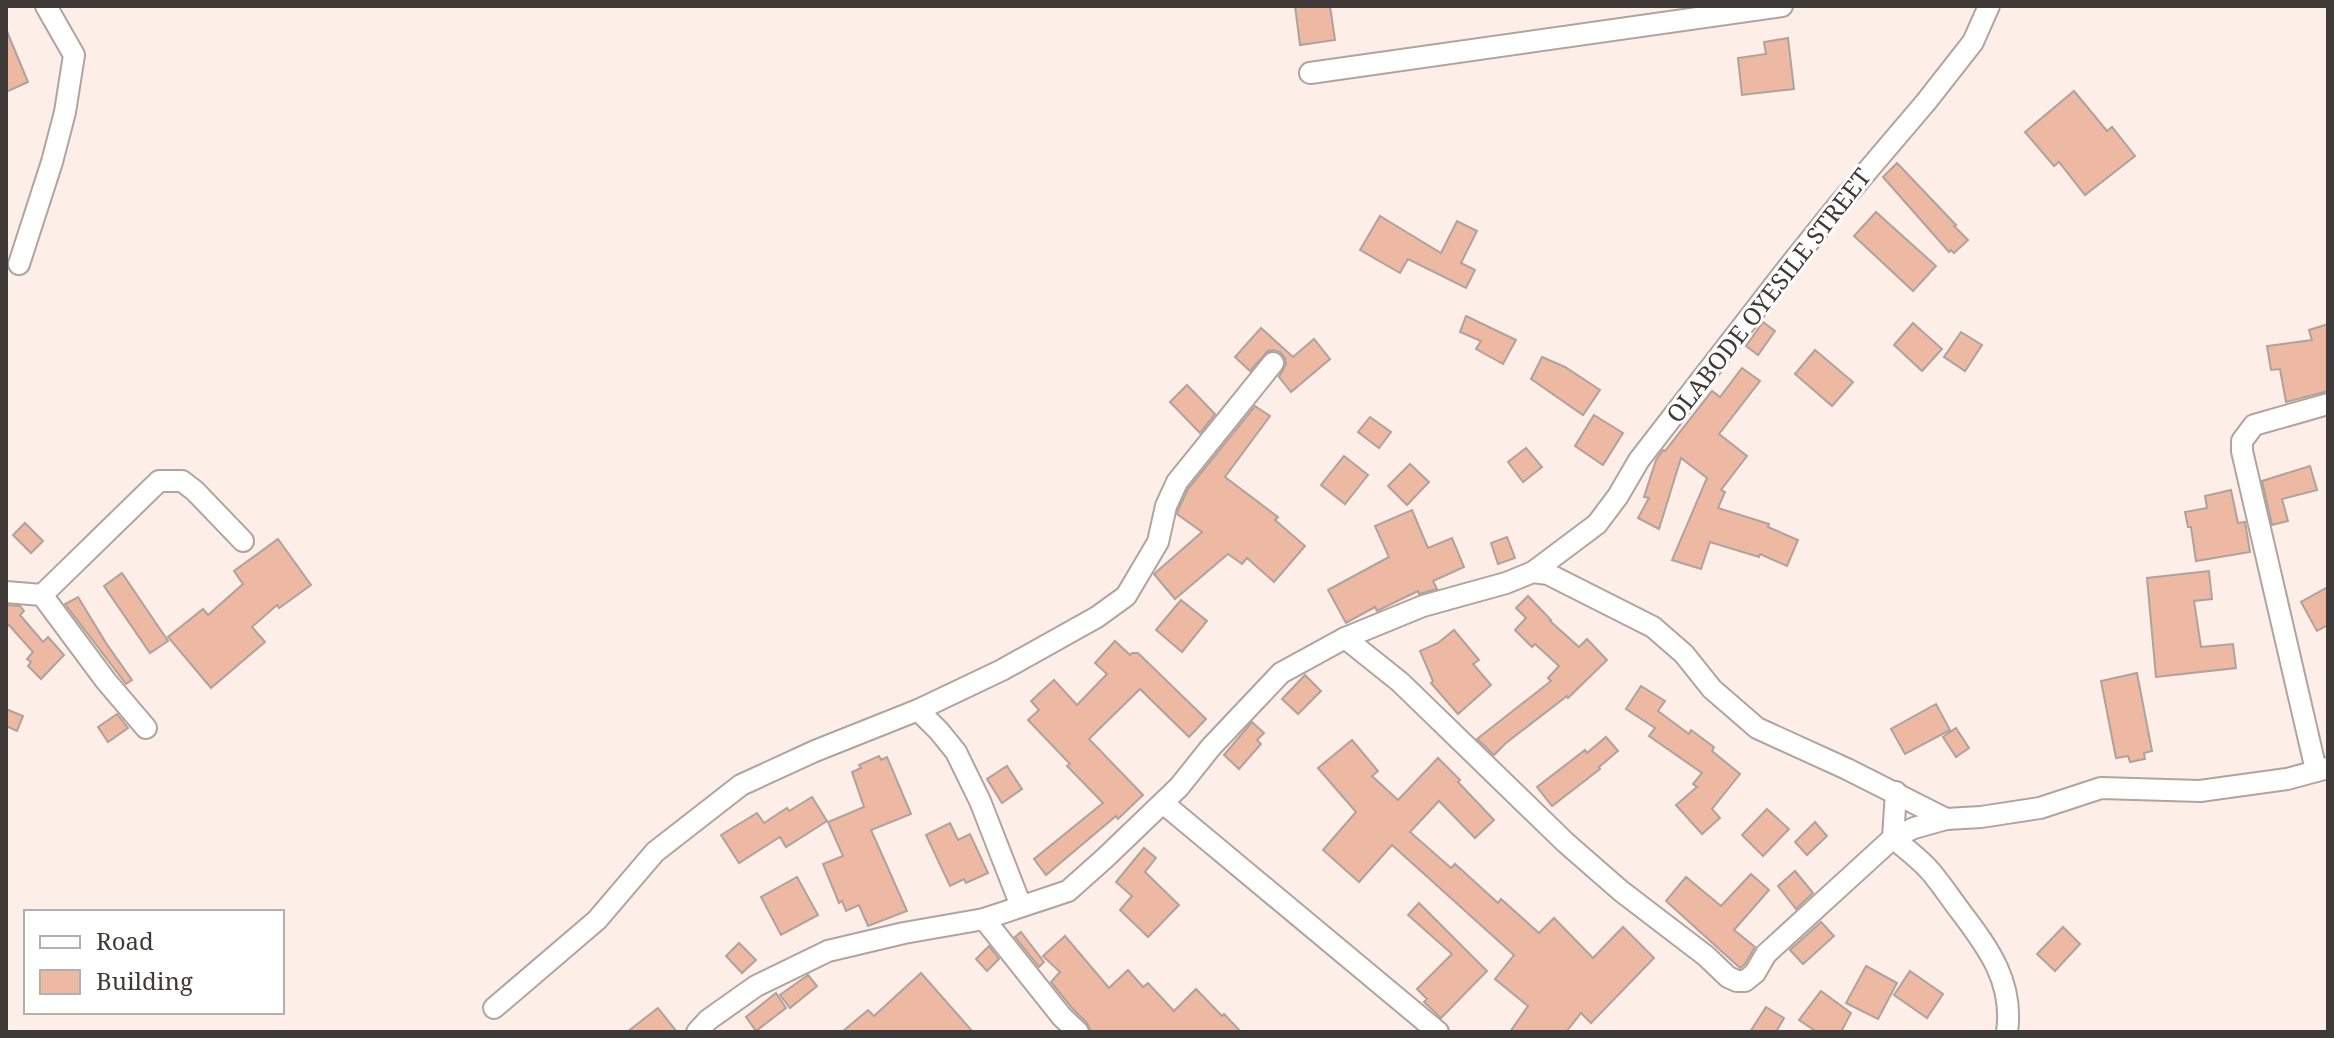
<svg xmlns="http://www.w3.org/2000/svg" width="2334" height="1038" viewBox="0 0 2334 1038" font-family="'Noto Serif',serif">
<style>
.building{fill:#eeb9a2;stroke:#afa29c;stroke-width:2}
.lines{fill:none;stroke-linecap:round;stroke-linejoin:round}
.street-casing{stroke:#b1a39e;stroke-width:24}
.street{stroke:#fff;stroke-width:20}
.labels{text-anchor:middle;stroke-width:6;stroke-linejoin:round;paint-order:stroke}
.street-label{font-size:24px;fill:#3f3a37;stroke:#fff}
</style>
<rect width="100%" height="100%" fill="#fdeee8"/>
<g class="building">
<path d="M 1295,6 L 1330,6 L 1335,40 L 1300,45 Z"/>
<path d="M 6,29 L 28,82 L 6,92 Z"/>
<path d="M 1788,38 L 1794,89 L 1742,95 L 1738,58 L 1766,54 L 1764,42 Z"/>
<path d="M 2074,91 L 2107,131 L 2112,127 L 2135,156 L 2085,195 L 2059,162 L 2054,166 L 2025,132 Z"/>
<path d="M 1897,163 L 1956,225 L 1954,226 L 1968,240 L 1954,253 L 1951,250 L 1949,252 L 1883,177 Z"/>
<path d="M 1876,212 L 1936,266 L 1913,291 L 1854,236 Z"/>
<path d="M 1380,216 L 1441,253 L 1457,221 L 1477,231 L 1461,263 L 1475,270 L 1466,288 L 1408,259 L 1400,273 L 1360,250 Z"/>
<path d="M 1466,316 L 1516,340 L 1503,364 L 1476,349 L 1481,341 L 1460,332 Z"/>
<path d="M 1763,322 L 1775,331 L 1758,355 L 1746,346 Z"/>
<path d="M 1913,323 L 1942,349 L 1922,371 L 1894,345 Z"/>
<path d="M 2328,324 L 2328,391 L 2286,402 L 2280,369 L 2271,370 L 2267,346 L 2312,340 L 2309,330 Z"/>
<path d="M 1261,328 L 1293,357 L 1314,339 L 1330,359 L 1291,392 L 1279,377 L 1286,364 L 1285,358 L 1280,352 L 1274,350 L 1268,351 L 1250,371 L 1235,357 Z"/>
<path d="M 1961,332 L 1982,345 L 1965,371 L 1944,357 Z"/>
<path d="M 1815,350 L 1853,382 L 1832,406 L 1795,374 Z"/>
<path d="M 1542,357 L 1565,367 L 1600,390 L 1583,415 L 1531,379 Z"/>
<path d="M 1742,368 L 1760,381 L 1719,434 L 1747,456 L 1721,490 L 1725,492 L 1718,508 L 1769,524 L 1768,527 L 1798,540 L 1787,566 L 1760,554 L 1759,557 L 1710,542 L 1701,569 L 1672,560 L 1707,478 L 1681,458 L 1659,529 L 1638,518 L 1649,498 L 1644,497 L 1656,460 L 1663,450 L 1665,451 L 1712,391 L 1720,397 Z"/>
<path d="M 1187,385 L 1215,414 L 1200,433 L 1170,402 Z"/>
<path d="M 1255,406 L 1270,416 L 1225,477 L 1278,517 L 1275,520 L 1305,546 L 1274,582 L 1247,558 L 1242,564 L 1228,554 L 1175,599 L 1154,574 L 1202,532 L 1177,514 L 1178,510 L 1188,489 Z"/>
<path d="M 1594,415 L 1623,433 L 1603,465 L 1575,446 Z"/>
<path d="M 1370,417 L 1391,432 L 1379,448 L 1358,432 Z"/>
<path d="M 1526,448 L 1542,467 L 1523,482 L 1508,462 Z"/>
<path d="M 1344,456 L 1368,475 L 1345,504 L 1321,485 Z"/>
<path d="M 1410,464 L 1429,482 L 1407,505 L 1388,486 Z"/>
<path d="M 2310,466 L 2317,490 L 2282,499 L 2288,521 L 2272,525 L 2262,481 Z"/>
<path d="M 2231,490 L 2238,523 L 2245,522 L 2250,552 L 2196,561 L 2191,527 L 2188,527 L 2185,512 L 2207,508 L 2205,496 Z"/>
<path d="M 1412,510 L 1428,548 L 1452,538 L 1464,567 L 1433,581 L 1437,589 L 1419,594 L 1418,591 L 1377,611 L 1375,607 L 1346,623 L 1328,590 L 1389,557 L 1375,526 Z"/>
<path d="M 25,523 L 43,541 L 31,553 L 13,535 Z"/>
<path d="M 1507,537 L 1515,558 L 1498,564 L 1491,543 Z"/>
<path d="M 278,539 L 311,585 L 279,608 L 277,605 L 252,627 L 265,642 L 211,688 L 168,637 L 203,609 L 208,615 L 243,584 L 234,571 Z"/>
<path d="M 2209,571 L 2212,599 L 2194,601 L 2201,647 L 2233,644 L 2236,668 L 2156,677 L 2147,578 Z"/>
<path d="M 122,573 L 168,641 L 150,653 L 104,586 Z"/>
<path d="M 2328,587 L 2328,625 L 2317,631 L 2301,602 Z"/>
<path d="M 1528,596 L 1551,620 L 1550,621 L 1579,647 L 1587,639 L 1607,660 L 1568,698 L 1567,696 L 1506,743 L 1494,755 L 1477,739 L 1551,681 L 1548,678 L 1559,666 L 1535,644 L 1532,647 L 1515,630 L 1526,618 L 1516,608 Z"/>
<path d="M 78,597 L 106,643 L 132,680 L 126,684 L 65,604 Z"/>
<path d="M 1181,600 L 1207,621 L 1182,652 L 1156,630 Z"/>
<path d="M 6,605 L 20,606 L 24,611 L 20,615 L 43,642 L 48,637 L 64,655 L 41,679 L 28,666 L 31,662 L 27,659 L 33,652 L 9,625 L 6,627 Z"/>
<path d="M 1454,630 L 1479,660 L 1473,664 L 1491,685 L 1458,714 L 1431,683 L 1433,681 L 1420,651 L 1438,643 Z"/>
<path d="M 1115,641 L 1130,655 L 1132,653 L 1138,653 L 1206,719 L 1189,737 L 1140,689 L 1089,739 L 1143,795 L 1118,819 L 1116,816 L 1046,875 L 1034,859 L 1103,803 L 1067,766 L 1070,764 L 1028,720 L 1039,710 L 1031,701 L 1054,680 L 1077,705 L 1107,674 L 1095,663 Z"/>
<path d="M 2137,673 L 2152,751 L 2144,753 L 2145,759 L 2130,762 L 2128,756 L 2116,758 L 2101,681 Z"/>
<path d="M 1305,675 L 1321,691 L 1298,714 L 1282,699 Z"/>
<path d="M 1641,686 L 1665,701 L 1658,711 L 1689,734 L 1691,730 L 1714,747 L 1712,751 L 1740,774 L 1712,809 L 1720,818 L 1702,834 L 1676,805 L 1697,787 L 1693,784 L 1702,773 L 1649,736 L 1655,728 L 1626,709 Z"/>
<path d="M 1936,704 L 1950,730 L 1905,754 L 1891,729 Z"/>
<path d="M 6,709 L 23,716 L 17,731 L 6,726 Z"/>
<path d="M 117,714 L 128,728 L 108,742 L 98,727 Z"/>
<path d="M 1252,722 L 1264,733 L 1257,740 L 1261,744 L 1239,769 L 1224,755 Z"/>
<path d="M 1956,728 L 1969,748 L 1956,757 L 1943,737 Z"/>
<path d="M 1606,737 L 1618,751 L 1599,767 L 1600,769 L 1552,806 L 1537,787 L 1585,750 L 1587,753 Z"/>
<path d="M 1352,740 L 1378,771 L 1372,776 L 1398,800 L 1438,758 L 1460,780 L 1458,782 L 1494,820 L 1475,838 L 1439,801 L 1410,832 L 1451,868 L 1455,864 L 1498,903 L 1501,899 L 1539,933 L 1554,918 L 1593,958 L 1623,927 L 1654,958 L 1591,1023 L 1581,1013 L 1566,1032 L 1510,1032 L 1528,1006 L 1495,979 L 1514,955 L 1392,845 L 1359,882 L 1323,850 L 1356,812 L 1318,768 Z"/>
<path d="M 879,756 L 881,760 L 887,757 L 911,814 L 871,830 L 907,911 L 868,926 L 859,905 L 846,911 L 842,901 L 839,903 L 823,864 L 843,856 L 828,822 L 864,807 L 852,772 L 861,768 L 859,765 Z"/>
<path d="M 1007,766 L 1022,789 L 1002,803 L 987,779 Z"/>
<path d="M 812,797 L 827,821 L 786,847 L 780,837 L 739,863 L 721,835 L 757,813 L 764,823 L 787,808 L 789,811 Z"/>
<path d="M 1767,809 L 1789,829 L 1763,856 L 1742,835 Z"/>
<path d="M 1815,822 L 1827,836 L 1807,855 L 1795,842 Z"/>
<path d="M 950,823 L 958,840 L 970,834 L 988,873 L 966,883 L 964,879 L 950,886 L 926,835 Z"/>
<path d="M 1144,848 L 1156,858 L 1145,872 L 1179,905 L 1148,937 L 1120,910 L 1132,896 L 1116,882 Z"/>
<path d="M 1795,871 L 1813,893 L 1796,909 L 1778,886 Z"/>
<path d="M 1751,874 L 1769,890 L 1734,930 L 1755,947 L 1745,964 L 1740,968 L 1666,901 L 1686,877 L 1721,906 Z"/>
<path d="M 797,877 L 818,915 L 781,935 L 761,897 Z"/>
<path d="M 1419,903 L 1487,971 L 1441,1018 L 1424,1002 L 1427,999 L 1417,989 L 1452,954 L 1408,915 Z"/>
<path d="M 1821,922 L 1834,936 L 1803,964 L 1790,950 Z"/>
<path d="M 2063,927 L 2080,944 L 2055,971 L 2037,954 Z"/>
<path d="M 1021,932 L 1044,962 L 1039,967 L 1015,937 Z"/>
<path d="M 1065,936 L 1109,988 L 1128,970 L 1143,987 L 1148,983 L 1174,1011 L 1196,989 L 1222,1016 L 1224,1014 L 1241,1032 L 1091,1032 L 1087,1023 L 1072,1008 L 1051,982 L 1060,972 L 1043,956 Z"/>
<path d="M 739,943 L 756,960 L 742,973 L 726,956 Z"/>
<path d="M 989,946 L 999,959 L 987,971 L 976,959 Z"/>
<path d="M 1866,966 L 1897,983 L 1878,1019 L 1846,1003 Z"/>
<path d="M 1910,971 L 1943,994 L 1927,1018 L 1894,995 Z"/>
<path d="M 921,973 L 973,1032 L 842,1032 L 868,1010 L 874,1016 Z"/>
<path d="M 808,975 L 817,986 L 790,1008 L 780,995 Z"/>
<path d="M 1821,991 L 1851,1013 L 1841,1032 L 1817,1032 L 1799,1020 Z"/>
<path d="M 776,993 L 786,1008 L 756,1031 L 746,1017 Z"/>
<path d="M 1766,1007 L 1784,1018 L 1776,1032 L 1750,1032 Z"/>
<path d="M 658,1008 L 677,1032 L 627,1032 Z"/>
</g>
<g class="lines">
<defs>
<g id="street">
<path d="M 1310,73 L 1782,6"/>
<path d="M 19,264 L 52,162 L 65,112 L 74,55 L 46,6"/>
<path d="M 1533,572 L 1597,524 L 1618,496 L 1639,460 L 1783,274 L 1835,209 L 1926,102 L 1973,42 L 1989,6"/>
<path d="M 6,592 L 42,595 L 106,681 L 146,728"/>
<path d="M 42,595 L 159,481 L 182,481 L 195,491 L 243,541"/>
<path d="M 1345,638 L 1400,682 L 1566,843 L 1621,891 L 1706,956 L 1728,977 L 1737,981 L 1745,981 L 1755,973 L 1766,954 L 1893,838 L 1914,828 L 1946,819 L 1981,817 L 2040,808 L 2101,788 L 2200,791 L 2287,779 L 2328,768"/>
<path d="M 918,710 L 939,731 L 956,752 L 980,801 L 1021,906"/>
<path d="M 2316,770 L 2242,451 L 2242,441 L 2254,425 L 2328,404"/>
<path d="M 1896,792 L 1893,838 C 1906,849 1920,859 1931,872 C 1942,885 1951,899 1961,912 C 1989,949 2014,983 2007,1032"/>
<path d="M 1163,803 L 1438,1032"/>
<path d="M 984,919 L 1062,1017 L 1078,1032"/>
<path d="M 494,1008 L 597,920 L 655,852 L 741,785 L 815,751 L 918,710 L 1002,670 L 1097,617 L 1126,596 L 1158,542 L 1166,506 L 1177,482 L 1273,363"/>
<path d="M 697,1032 L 708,1020 L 756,986 L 828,951 L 904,933 L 984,919 L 1068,891 L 1105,858 L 1179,787 L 1211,747 L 1281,673 L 1345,638 L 1423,606 L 1506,583 L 1533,572 L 1548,574 L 1653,627 L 1684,654 L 1712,689 L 1757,728 L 1847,769 L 1946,819"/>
</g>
</defs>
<use href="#street" class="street-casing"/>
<use href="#street" class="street"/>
</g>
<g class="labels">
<g class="street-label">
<text transform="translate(1769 296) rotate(-52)" y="8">OLABODE OYESILE STREET</text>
</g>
</g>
<rect width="2334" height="1038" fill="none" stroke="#3f3a37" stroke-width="16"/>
<rect x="24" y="910" width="260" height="104" fill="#ffffff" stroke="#b2b0af" stroke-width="2"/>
<rect x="40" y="936" width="40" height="12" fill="#ffffff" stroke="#b2b0af" stroke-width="2"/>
<text x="96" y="950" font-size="24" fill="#3f3a37">Road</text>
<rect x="40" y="970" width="40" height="24" fill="#eeb9a2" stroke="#b2b0af" stroke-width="2"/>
<text x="96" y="990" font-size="24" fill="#3f3a37">Building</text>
</svg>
